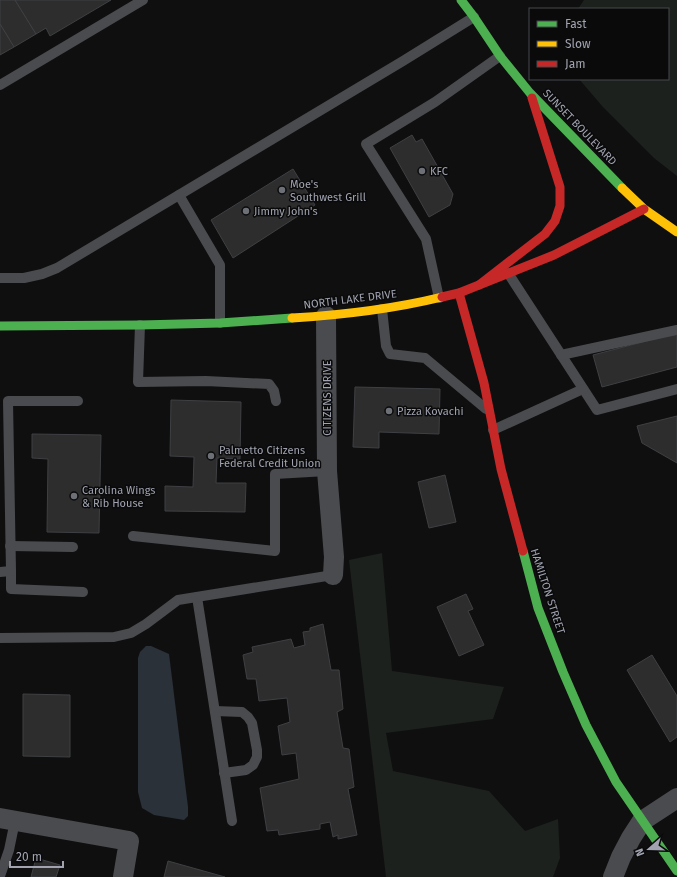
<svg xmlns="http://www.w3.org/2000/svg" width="677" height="877" viewBox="0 0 677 877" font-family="'Fira Sans',sans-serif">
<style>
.green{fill:#1c211d}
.water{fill:#2b3138}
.building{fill:#2d2d2e;stroke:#3f4043}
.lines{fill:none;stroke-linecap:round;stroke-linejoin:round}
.lane{stroke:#4a4b4e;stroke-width:10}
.street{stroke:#4a4b4e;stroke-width:20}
.fast{stroke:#4caf50;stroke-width:9}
.slow{stroke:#ffc107;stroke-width:9}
.jam{stroke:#c62828;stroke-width:9}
.poi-dot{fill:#6e7078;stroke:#0a0a0b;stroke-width:1.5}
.labels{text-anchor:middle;stroke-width:3;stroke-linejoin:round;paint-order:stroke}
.street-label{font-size:11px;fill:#a1a4b0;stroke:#0a0a0b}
.poi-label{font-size:11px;fill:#a1a4b0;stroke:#0a0a0b;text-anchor:start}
</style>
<rect width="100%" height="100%" fill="#0f0f10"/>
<g class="green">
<path d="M 584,0 L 677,0 L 677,176 L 654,158 L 603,107 L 579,79 L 668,79 L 668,9 L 578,9 Z"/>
<path d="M 382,553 L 392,671 L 504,687 L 493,719 L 386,733 L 393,771 L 489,791 L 525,831 L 558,819 L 560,858 L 553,877 L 386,877 L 349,560 Z"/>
</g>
<path class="water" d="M 146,646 L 151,646 L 169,654 L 188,807 L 188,816 L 184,820 L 154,815 L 142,808 L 138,792 L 138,658 L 140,652 Z"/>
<g class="building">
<path d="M 0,0 L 15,0 L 36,34 L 14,47 L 0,24 Z"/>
<path d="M 15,0 L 111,0 L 50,36 L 46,28 L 36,34 Z"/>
<path d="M 0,24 L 14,47 L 0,55 Z"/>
<path d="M 412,135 L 416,142 L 422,139 L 453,194 L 450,205 L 429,217 L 390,148 Z"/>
<path d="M 293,169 L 315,205 L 233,258 L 211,220 Z"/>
<path d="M 677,333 L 677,367 L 602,387 L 593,355 Z"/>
<path d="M 355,387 L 440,389 L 439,434 L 379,432 L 379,448 L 353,447 Z"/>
<path d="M 171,400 L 241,402 L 240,459 L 217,458 L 216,483 L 246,483 L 245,512 L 165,511 L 165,486 L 193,487 L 194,457 L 170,456 Z"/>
<path d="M 677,416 L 677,463 L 642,443 L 637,426 Z"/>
<path d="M 32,434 L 101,435 L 99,533 L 47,532 L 48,459 L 32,458 Z"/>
<path d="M 445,475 L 456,522 L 429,528 L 418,482 Z"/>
<path d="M 466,594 L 473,609 L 468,611 L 484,645 L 459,656 L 437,607 Z"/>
<path d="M 323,624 L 331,670 L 339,670 L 343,709 L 337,712 L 343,748 L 349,749 L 354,787 L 348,789 L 357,835 L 338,839 L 338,835 L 333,837 L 330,822 L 320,824 L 320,829 L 279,835 L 278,830 L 267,831 L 260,788 L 299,779 L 296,753 L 282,755 L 278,726 L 290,722 L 287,698 L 259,701 L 256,679 L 247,679 L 243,655 L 253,652 L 252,647 L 291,639 L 294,648 L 305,645 L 303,632 L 310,631 L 310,628 Z"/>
<path d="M 652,655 L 677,696 L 677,737 L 670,742 L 627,670 Z"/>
<path d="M 23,694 L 70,695 L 70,757 L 23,756 Z"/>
<path d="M 36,858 L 60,865 L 56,877 L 31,877 Z"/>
<path d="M 168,861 L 225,877 L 164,877 Z"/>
</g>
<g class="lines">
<g class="lane">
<path d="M 0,85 L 143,0"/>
<path d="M 179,195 L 220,265 L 220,323"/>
<path d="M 508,273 L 597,410 L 677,389"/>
<path d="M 0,278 L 24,278 L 42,274 L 57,268 L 403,61 L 474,17"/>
<path d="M 439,298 L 426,239 L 366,144 L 435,102 L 500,56"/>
<path d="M 382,309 L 386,346 L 390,354 L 425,358 L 486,409"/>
<path d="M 140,325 L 138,382 L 206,381 L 269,384 L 274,391 L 276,401"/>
<path d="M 561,355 L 677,330"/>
<path d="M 493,430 L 583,389"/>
<path d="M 133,536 L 275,551 L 275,474 L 327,471"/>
<path d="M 10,546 L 73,547"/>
<path d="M 11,571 L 11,589 L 83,592"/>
<path d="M 0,572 L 11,571 L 8,401 L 78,401"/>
<path d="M 197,597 L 232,821"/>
<path d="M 0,638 L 114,637 L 131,633 L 146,624 L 178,600 L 333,575"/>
<path d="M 215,711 L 242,712 L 248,717 L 252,723 L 257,750 L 257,757 L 253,765 L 246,770 L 224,773"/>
<path d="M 0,876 L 9,850 L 15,821"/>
</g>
<g class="street">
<path d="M 326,316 L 327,471 L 334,557 L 333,575"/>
<path d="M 0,818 L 129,841 L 123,877"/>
<path d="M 613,877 L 621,857 L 631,838 L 642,821 L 677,798"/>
</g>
<g class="fast">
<path d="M 461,0 L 474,17 L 500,56 L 530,93 L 622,188"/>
<path d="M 0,326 L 140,325 L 220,323 L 292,318"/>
<path d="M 523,551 L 538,608 L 563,672 L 586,725 L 616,782 L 677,871"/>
</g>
<g class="slow">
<path d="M 622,188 L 644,209 L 677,232"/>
<path d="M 292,318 C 342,315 393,309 442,297"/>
</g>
<g class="jam">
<path d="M 479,285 L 545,234 L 555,221 L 560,206 L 560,187 L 532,98"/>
<path d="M 459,293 L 484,383 L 501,469 L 523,551"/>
<path d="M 442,297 L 459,293 L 554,255 L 644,209"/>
</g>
</g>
<g class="poi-dot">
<circle cx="422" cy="171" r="4"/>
<circle cx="282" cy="190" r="4"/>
<circle cx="246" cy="211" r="4"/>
<circle cx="389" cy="411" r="4"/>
<circle cx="211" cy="456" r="4"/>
<circle cx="74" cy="496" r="4"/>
</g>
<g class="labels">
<g class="street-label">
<text transform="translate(580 127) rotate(46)" y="4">SUNSET BOULEVARD</text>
<text transform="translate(350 299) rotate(-7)" y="4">NORTH LAKE DRIVE</text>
<text transform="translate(327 398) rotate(-90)" y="4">CITIZENS DRIVE</text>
<text transform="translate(548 591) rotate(72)" y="4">HAMILTON STREET</text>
</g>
<g class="poi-label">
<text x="430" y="175">KFC</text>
<text x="290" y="188">Moe's<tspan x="290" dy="13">Southwest Grill</tspan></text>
<text x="254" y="215">Jimmy John's</text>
<text x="397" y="415">Pizza Kovachi</text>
<text x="219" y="454">Palmetto Citizens<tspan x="219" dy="13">Federal Credit Union</tspan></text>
<text x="82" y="494">Carolina Wings<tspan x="82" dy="13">&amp; Rib House</tspan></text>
</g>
</g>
<rect x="529" y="8" width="140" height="72" fill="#0a0a0b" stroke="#46484d"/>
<rect x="537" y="21" width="20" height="6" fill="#4caf50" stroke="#46484d"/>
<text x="565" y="28" font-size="12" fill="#a1a4b0">Fast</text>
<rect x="537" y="41" width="20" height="6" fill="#ffc107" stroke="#46484d"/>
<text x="565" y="48" font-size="12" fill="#a1a4b0">Slow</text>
<rect x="537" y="61" width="20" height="6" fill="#c62828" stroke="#46484d"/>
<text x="565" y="68" font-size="12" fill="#a1a4b0">Jam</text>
<g transform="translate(649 849) rotate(250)" stroke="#0a0a0b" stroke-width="3" paint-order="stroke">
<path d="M0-3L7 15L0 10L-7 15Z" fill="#a1a4b0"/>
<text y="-6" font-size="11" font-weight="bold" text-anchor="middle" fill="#a1a4b0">N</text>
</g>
<path d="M10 861v6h53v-6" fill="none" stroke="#a1a4b0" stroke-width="2"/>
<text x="16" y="861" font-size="12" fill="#a1a4b0" stroke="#0a0a0b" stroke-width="3" paint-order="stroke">20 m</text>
</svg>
